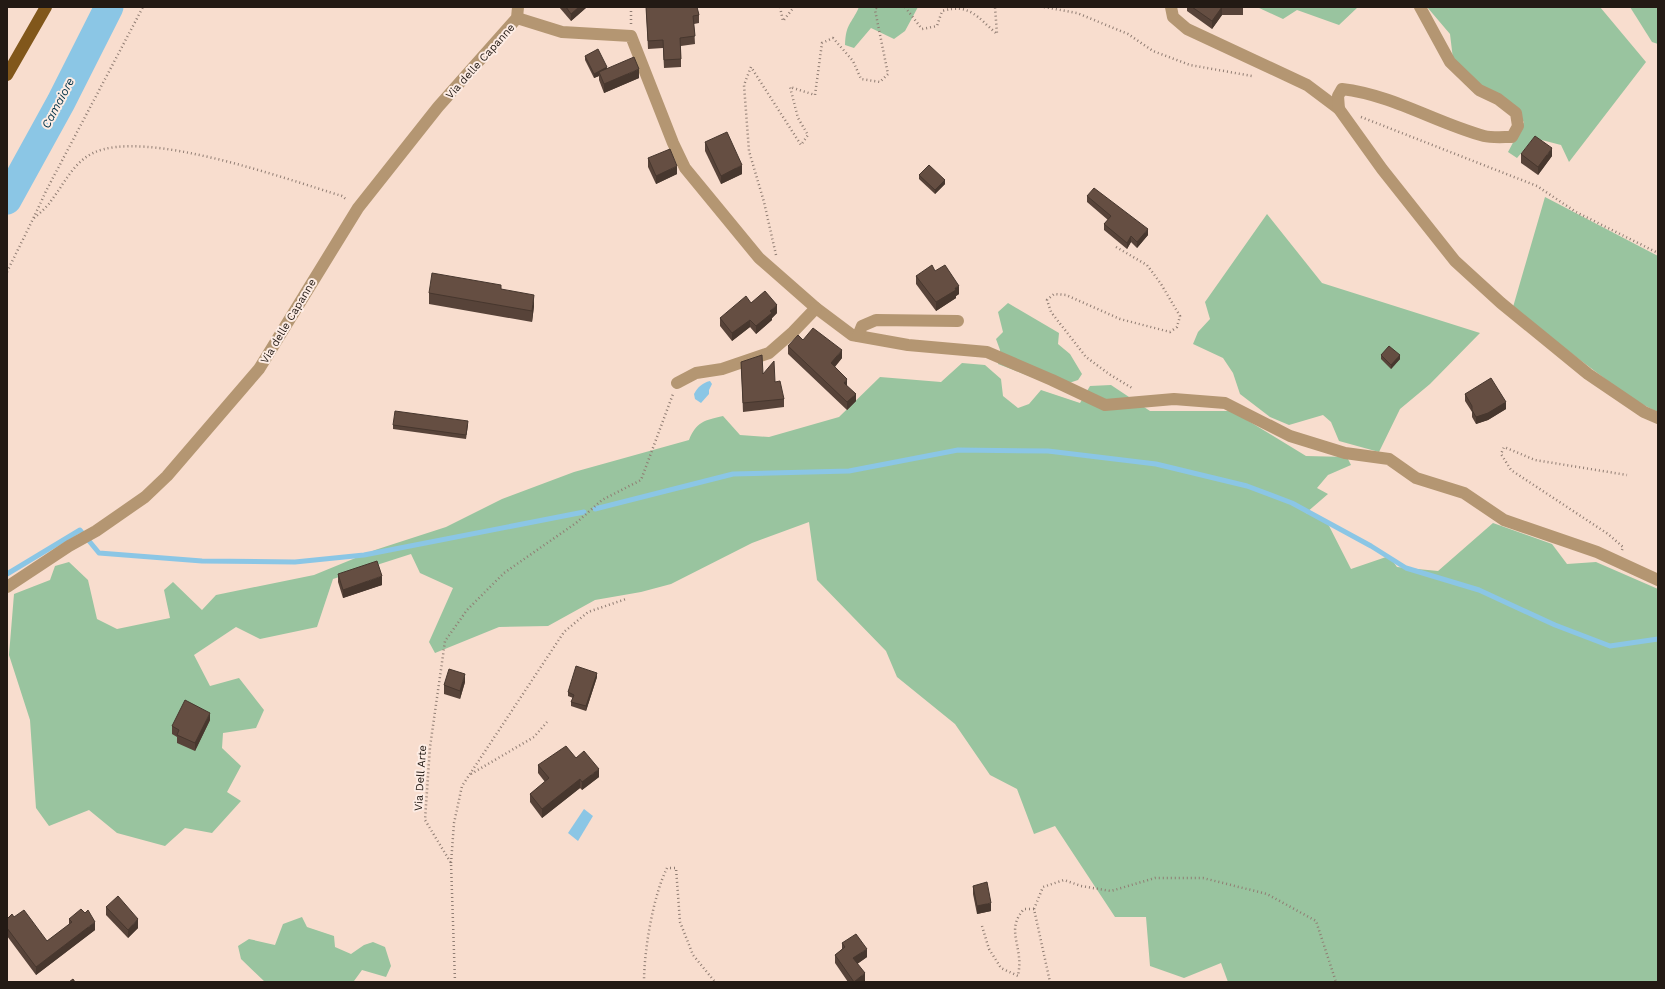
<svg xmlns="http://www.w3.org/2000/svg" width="1665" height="989" viewBox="0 0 1665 989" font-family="'Work Sans',sans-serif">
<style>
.green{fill:#99c49f}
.water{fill:#8bc6e5}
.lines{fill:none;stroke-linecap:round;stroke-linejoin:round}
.stream{stroke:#8bc6e5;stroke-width:5}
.river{stroke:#8bc6e5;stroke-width:29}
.path{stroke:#907d73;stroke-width:2.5;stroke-dasharray:1 3;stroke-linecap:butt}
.minor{stroke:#b49672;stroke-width:12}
.major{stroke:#81571b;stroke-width:12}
.wall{fill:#574339}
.shaded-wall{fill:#47372e}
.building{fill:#654e42;stroke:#47372e}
.labels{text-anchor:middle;stroke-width:4;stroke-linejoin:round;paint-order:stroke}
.street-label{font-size:11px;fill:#231a14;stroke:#fdece4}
.water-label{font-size:12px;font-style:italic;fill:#003248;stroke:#fdece4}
</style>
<rect width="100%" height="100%" fill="#f8ddce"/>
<g class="green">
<path d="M 859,7 L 918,7 L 905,31 L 894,39 L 871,28 L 854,48 L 845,45 C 846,23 851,25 859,7 Z"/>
<path d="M 1257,7 L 1358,7 L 1339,25 L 1297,10 L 1283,19 Z"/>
<path d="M 1427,7 L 1600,7 L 1646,62 L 1569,162 L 1561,145 L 1534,138 L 1517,158 L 1508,152 L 1524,122 L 1500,99 L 1478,84 L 1453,59 L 1450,34 Z"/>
<path d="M 1630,7 L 1658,7 L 1658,44 L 1652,42 Z"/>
<path d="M 1545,197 L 1658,256 L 1658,412 C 1635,402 1616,387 1596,372 C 1568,351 1540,329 1513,307 Z"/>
<path d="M 1267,214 L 1322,283 L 1480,333 L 1430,384 L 1400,409 L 1379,452 L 1339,441 L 1331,422 L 1323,415 L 1289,425 L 1270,417 L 1240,394 L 1233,373 L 1223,358 L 1193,344 L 1198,332 L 1210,319 L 1205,302 Z"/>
<path d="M 1008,303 L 1059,333 L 1058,344 L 1070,354 L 1082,374 L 1078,380 L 1057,387 L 998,364 L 1000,350 L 996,339 L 1003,332 L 998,312 Z"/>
<path d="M 962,363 L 985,365 L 1001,379 L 1003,396 L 1018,408 L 1029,404 L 1041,390 L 1080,403 L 1090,386 L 1111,385 L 1150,411 L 1232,411 L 1306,456 L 1347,457 L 1351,465 L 1328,475 L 1317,488 L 1328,494 L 1306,513 L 1326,520 L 1351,569 L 1389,556 L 1397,567 L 1438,571 L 1493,523 L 1552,544 L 1567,564 L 1596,562 L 1658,589 L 1658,982 L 1228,982 L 1221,963 L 1184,978 L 1150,966 L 1146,917 L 1115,917 L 1055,826 L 1034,834 L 1017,789 L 990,775 L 955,724 L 897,677 L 886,651 L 817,580 L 809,522 L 752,543 L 671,584 L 641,592 L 595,600 L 548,626 L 499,627 L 435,653 L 429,642 L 453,588 L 420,573 L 411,554 L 333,579 L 317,627 L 260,639 L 236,627 L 194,655 L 210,686 L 239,678 L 264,710 L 256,728 L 223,733 L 222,748 L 241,766 L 227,792 L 241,801 L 212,833 L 185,828 L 165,846 L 117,833 L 89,810 L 49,826 L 36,808 L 30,720 L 9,655 L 14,594 L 50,580 L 55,566 L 69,562 L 88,580 L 97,619 L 117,629 L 170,618 L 164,590 L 173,582 L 202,610 L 216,595 L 314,575 L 375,550 L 446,527 L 502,499 L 574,472 L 689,440 C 696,422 705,420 723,416 L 740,435 L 769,437 L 839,417 L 880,377 L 941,382 Z"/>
<path d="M 302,917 L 307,927 L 334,936 L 335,947 L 351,954 L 364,945 L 373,942 L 385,947 L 391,966 L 386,977 L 362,970 L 354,981 L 355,982 L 265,982 L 241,959 L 238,946 L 249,939 L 275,945 L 283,924 Z"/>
</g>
<g class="water">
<path d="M 710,381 L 712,384 L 709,390 L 709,394 L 701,403 L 695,399 L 694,394 C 698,387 702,383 710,381 Z"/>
<path d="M 584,809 L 593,816 L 578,841 L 568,833 Z"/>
</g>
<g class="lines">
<g class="stream">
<path d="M 595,509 L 733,474 L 849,471 L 958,450 L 1048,451 L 1156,464 L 1247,486 L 1292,503 L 1371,546 L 1406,568 L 1479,590 L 1555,625 L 1610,646 L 1658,639"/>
<path d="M 7,574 L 80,530 L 99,553 L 202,561 L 295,562 L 364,555 L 584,512"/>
</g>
<path class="river" d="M 7,200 L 61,102 L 109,7"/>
<g class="path">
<path d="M 631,7 L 631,24"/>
<path d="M 780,7 L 783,21 L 794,7"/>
<path d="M 905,7 L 922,29 L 937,26 L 942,11 C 970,3 977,17 997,34 L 995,7"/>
<path d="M 1044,7 L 1077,13 L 1128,34 L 1153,51 L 1190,65 L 1252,76"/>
<path d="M 1361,117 L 1537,186 L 1576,212 L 1658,253"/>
<path d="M 34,218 C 40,213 47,207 51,201 C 64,184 73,163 93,153 C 145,128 286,179 342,196 L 347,200"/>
<path d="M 1116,247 L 1147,265 L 1161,284 L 1180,316 L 1177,327 L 1170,332 L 1120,319 L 1066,295 L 1054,294 L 1047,300 L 1051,312 L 1086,357 L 1109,374 L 1132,388"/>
<path d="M 776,255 L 764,202 L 749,151 L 744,85 L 751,67 L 801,145 L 808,135 L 798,118 L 790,87 L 815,95 L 822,43 L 833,38 L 853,61 L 861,79 L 880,82 L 888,74 L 875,10 L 877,7"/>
<path d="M 7,272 C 20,245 34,218 46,191 L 143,7"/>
<path d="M 1622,550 L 1623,547 L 1608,534 L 1511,470 L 1501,454 L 1504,447 L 1535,460 L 1627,475"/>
<path d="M 471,774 L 534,737 L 547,722"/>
<path d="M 451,863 L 454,823 L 462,786 L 564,632 L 588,612 L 626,599"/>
<path d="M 1034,909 L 1043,887 L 1064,880 L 1081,886 L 1111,891 L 1155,878 L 1203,878 L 1267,894 L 1316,921 L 1336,982"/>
<path d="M 982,926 L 989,949 L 1001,968 L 1018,976 C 1019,970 1020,963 1019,957 C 1017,938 1009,926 1024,909 L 1034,909 L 1050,982"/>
<path d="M 455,982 L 451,863 L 425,820 L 430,747 L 445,641 L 467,610 L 504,573 L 576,523 L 602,500 L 641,480 L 673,394"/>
<path d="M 644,982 C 644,951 653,896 667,868 L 676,868 L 680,922 L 693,955 L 715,982"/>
</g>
<g class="minor">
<path d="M 1171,7 L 1173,17 L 1187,29 L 1307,85 L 1339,109 L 1382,169 L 1455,261 L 1501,303 L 1588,374 L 1644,412 L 1658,418"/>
<path d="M 517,18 L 562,32 L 631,36 L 673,143 L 685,168 L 759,258 L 816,308 L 852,335 L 908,345 L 987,352 L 1052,380 L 1105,405 L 1174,399 L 1225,403 L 1290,436 L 1345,453 L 1389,459 L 1416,478 L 1464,493 L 1504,520 L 1597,552 L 1658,580"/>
<path d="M 1339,109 L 1338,96 L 1342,89 C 1393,95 1436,123 1484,136 C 1492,138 1503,137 1512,137 L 1518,126 L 1516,113 L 1498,99 L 1479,90 L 1450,62 L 1420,7"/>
<path d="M 858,336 L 862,326 L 876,320 L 958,321"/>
<path d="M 677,383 L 696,373 L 722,369 L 769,353 L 793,332 L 816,308"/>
<path d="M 7,587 L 69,546 L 96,531 L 145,497 L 167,476 L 259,369 L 358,208 L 438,107 L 517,18 L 518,7"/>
</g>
<path class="major" d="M 7,75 L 46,7"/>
</g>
<g class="wall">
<path d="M 559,7 L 587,7 L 571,21 Z"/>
<path d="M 646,7 L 697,7 L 699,15 L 699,23 L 694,24 L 695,44 L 681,46 L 681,67 L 664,68 L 663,48 L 648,49 Z"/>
<path d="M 1187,7 L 1243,7 L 1243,15 L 1222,15 L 1212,29 L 1187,11 Z"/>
<path d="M 585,56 L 607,68 L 639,78 L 604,93 L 599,80 L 599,76 L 594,78 L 585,60 Z"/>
<path d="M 705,142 L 742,174 L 721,184 L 705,151 Z"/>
<path d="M 1521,154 L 1552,156 L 1538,175 L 1521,163 Z"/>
<path d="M 648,158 L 677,174 L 656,184 L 648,167 Z"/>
<path d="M 919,175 L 945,184 L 935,194 L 919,179 Z"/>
<path d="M 1087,196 L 1148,235 L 1137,248 L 1131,242 L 1127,249 L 1104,230 L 1104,224 L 1108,220 L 1087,202 Z"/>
<path d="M 935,271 L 959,294 L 956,296 L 956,298 L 936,311 L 916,284 L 916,276 Z"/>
<path d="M 501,289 L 534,306 L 532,322 L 429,304 L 429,293 Z"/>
<path d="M 751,303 L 777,313 L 772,318 L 772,320 L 756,334 L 750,327 L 732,341 L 720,326 L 720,318 Z"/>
<path d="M 803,340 L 842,358 L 835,367 L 847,386 L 856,401 L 847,410 L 788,354 L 788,346 Z"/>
<path d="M 1381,355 L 1400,359 L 1391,369 L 1381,359 Z"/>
<path d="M 741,362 L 763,374 L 784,399 L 784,407 L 743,412 Z"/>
<path d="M 1465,394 L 1506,409 L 1488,420 L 1476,424 L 1472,417 L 1472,412 L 1465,401 Z"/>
<path d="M 393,425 L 468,425 L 466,439 L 393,429 Z"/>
<path d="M 338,574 L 382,585 L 343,598 L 338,582 Z"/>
<path d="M 597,677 L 586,711 L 571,706 L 571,702 L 573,698 L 568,696 L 568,692 Z"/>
<path d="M 465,682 L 460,699 L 444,694 L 444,685 Z"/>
<path d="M 210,720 L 195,751 L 177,743 L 177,737 L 172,734 L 172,726 Z"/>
<path d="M 538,765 L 599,777 L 582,790 L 580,788 L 542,818 L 530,802 L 530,794 L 545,782 L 538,773 Z"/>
<path d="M 973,886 L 991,911 L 977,914 L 973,894 Z"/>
<path d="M 106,907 L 138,928 L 128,938 L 106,915 Z"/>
<path d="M 14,917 L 47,941 L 69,925 L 69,919 L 95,930 L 36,975 L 7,936 L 7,919 Z"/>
<path d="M 842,943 L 867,957 L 857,964 L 864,982 L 848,982 L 835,963 L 835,955 L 842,949 Z"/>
</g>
<g class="shaded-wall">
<path d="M 579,7 L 587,7 L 571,21 L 571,14 Z"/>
<path d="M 1222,7 L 1222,15 L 1212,29 L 1212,21 Z"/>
<path d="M 607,67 L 607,71 L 599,72 L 599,76 L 594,78 L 594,74 Z"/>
<path d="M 639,69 L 639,78 L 604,93 L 604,84 Z"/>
<path d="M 1552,148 L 1552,156 L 1538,175 L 1538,167 Z"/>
<path d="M 742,165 L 742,174 L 721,184 L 721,176 Z"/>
<path d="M 677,166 L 677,174 L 656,184 L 656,176 Z"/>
<path d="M 945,180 L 945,184 L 935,194 L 935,190 Z"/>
<path d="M 1148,229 L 1148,235 L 1137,248 L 1137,242 Z"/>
<path d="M 1131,236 L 1131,242 L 1127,249 L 1127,243 Z"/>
<path d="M 959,286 L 959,294 L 956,296 L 956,298 L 936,311 L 936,302 L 955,288 Z"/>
<path d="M 534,295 L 534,306 L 532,322 L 532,311 Z"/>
<path d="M 777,305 L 777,313 L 772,318 L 772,320 L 756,334 L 756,326 L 770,311 Z"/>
<path d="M 750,320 L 750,327 L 732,341 L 732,333 Z"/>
<path d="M 842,350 L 842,358 L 831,371 L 831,363 Z"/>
<path d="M 1400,355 L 1400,359 L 1391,369 L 1391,365 Z"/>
<path d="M 847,379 L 847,387 L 844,383 Z"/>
<path d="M 856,394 L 856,401 L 847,410 L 847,402 Z"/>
<path d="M 1506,402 L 1506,409 L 1488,420 L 1476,424 L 1476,417 Z"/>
<path d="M 382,576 L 382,585 L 343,598 L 343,590 Z"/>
<path d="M 597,673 L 597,677 L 586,711 L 586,706 Z"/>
<path d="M 465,674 L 465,682 L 460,699 L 460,691 Z"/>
<path d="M 210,713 L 210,720 L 195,751 L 195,743 Z"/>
<path d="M 599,769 L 599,777 L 582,790 L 582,782 Z"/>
<path d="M 580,779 L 580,788 L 542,818 L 542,809 Z"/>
<path d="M 991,903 L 991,911 L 977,914 L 977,906 Z"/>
<path d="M 138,919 L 138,928 L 128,938 L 128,930 Z"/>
<path d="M 95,922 L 95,930 L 36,975 L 36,967 Z"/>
<path d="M 867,949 L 867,957 L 853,967 L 853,958 Z"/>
<path d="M 865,973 L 865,982 L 854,982 Z"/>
</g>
<g class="building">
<path d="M 566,7 L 579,7 L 571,14 Z"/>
<path d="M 646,7 L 697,7 L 699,15 L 693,16 L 695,36 L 680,38 L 681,59 L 664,60 L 663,40 L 648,41 Z"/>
<path d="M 1192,7 L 1243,7 L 1222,7 L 1212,21 Z"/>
<path d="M 598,49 L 607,67 L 594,74 L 585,56 Z"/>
<path d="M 634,57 L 639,69 L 604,84 L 599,72 Z"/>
<path d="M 727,132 L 742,165 L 721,176 L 705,142 Z"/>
<path d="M 1535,136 L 1552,148 L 1538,167 L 1521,154 Z"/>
<path d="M 670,149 L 677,166 L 656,176 L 648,158 Z"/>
<path d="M 929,165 L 945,180 L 935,190 L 919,175 Z"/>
<path d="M 1094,188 L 1148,229 L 1137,242 L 1131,236 L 1127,243 L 1104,224 L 1111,216 L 1087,196 Z"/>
<path d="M 932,265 L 935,271 L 945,265 L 959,286 L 955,288 L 956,290 L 936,302 L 916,276 Z"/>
<path d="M 432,273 L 501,285 L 501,289 L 534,295 L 532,311 L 429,293 Z"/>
<path d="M 765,291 L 777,305 L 770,311 L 772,313 L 756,326 L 750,320 L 732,333 L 720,318 L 746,296 L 751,303 Z"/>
<path d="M 813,328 L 842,350 L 831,363 L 847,379 L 844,383 L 856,394 L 847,402 L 788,346 L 798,335 L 803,340 Z"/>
<path d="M 1389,346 L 1400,355 L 1391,365 L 1381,355 Z"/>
<path d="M 762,355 L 763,374 L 774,361 L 775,382 L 780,381 L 784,399 L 743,403 L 741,362 Z"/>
<path d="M 1491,378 L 1506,402 L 1488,413 L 1476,417 L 1472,410 L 1472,406 L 1465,394 Z"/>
<path d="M 395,411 L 468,421 L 466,435 L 393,425 Z"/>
<path d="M 377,561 L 382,576 L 343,590 L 338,574 Z"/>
<path d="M 576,666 L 597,673 L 586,706 L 571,702 L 574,695 L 568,692 Z"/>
<path d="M 449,669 L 465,674 L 460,691 L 444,685 Z"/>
<path d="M 185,700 L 210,713 L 195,743 L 177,735 L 179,730 L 172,726 Z"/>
<path d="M 566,746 L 576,758 L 584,751 L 599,769 L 582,782 L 580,779 L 542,809 L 530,794 L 549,778 L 538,765 Z"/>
<path d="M 987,882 L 991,903 L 977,906 L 973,886 Z"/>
<path d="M 118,896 L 138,919 L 128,930 L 106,907 Z"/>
<path d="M 81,909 L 85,913 L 88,910 L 95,922 L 36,967 L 7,928 L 7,919 L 12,914 L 14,917 L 24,910 L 47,941 L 72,922 L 69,919 Z"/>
<path d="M 856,934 L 867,949 L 853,958 L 865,973 L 854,982 L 835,955 L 845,947 L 842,943 Z"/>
<path d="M 73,979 L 75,982 L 69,982 Z"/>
</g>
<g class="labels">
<g class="street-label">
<text transform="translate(480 61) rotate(-48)" y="4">Via delle Capanne</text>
<text transform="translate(288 321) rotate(-59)" y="4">Via delle Capanne</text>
<text transform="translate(420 778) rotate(-86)" y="4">Via Dell Arte</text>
</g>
<g class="water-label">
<text transform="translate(58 103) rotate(-62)" y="4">Camaiore</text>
</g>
</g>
<rect width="1665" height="989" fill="none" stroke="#231a14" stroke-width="16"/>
</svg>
